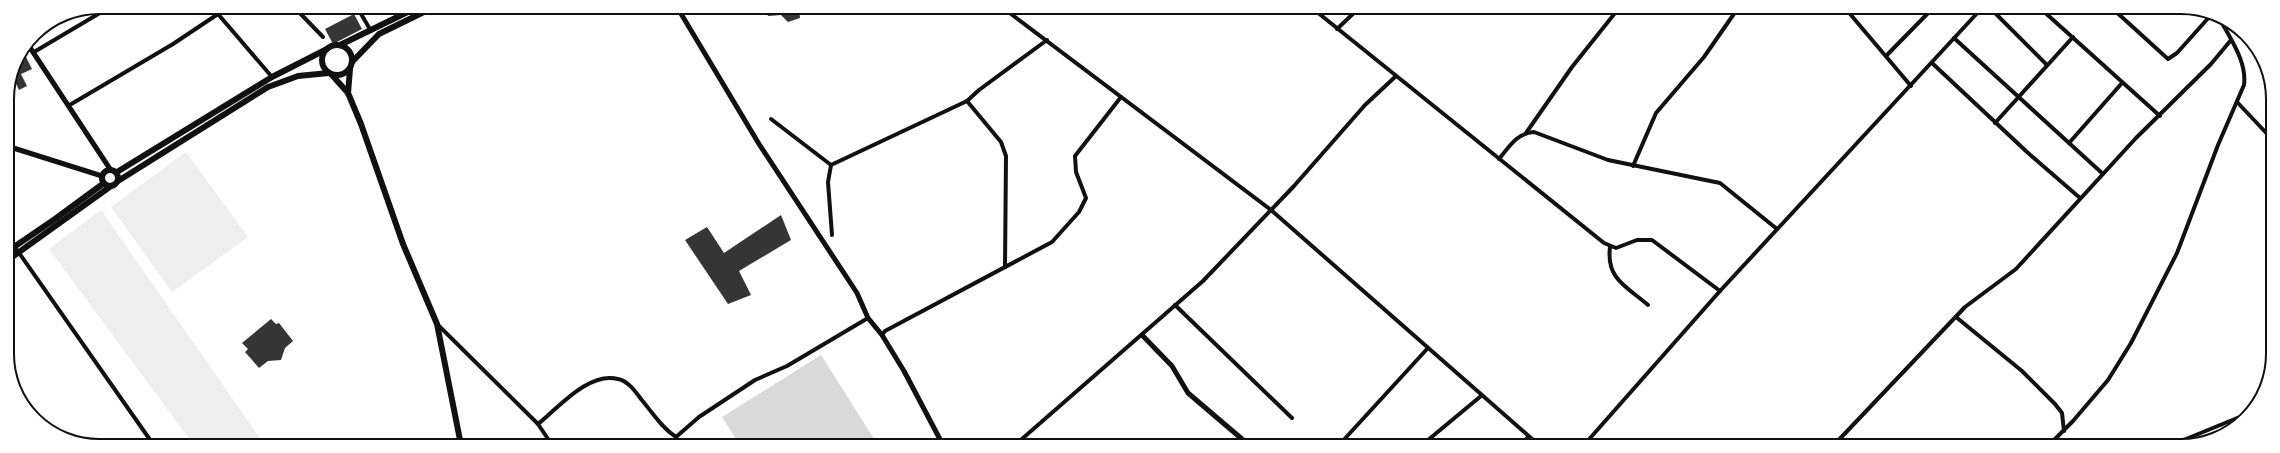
<svg xmlns="http://www.w3.org/2000/svg" width="2280" height="453" viewBox="0 0 2280 453" font-family="'Crimson Pro',serif">
<style>
.green{fill:#eee}
.water{fill:#d9d9d9}
.building{fill:#353535}
.lines{fill:none;stroke-linecap:round;stroke-linejoin:round}
.minor{stroke:#111;stroke-width:4}
.tertiary{stroke:#111;stroke-width:5}
.primary{stroke:#111;stroke-width:6}
.rim{fill:none;stroke:#111;stroke-width:2}
</style>
<rect width="100%" height="100%" fill="#fff"/>
<g class="green">
<path d="M 186,152 L 248,237 L 172,292 L 111,207 Z"/>
<path d="M 101,210 L 264,444 L 193,444 L 49,249 Z"/>
</g>
<path class="water" d="M 821,355 L 878,445 L 740,445 L 722,417 Z"/>
<g class="building">
<path d="M 765,8 L 799,8 L 800,18 L 788,22 L 781,15 L 768,16 Z"/>
<path d="M 354,14 L 362,29 L 333,44 L 325,29 Z"/>
<path d="M 26,57 L 32,69 L 21,74 L 27,86 L 19,90 L 12,75 L 15,62 Z"/>
<path d="M 781,215 L 791,240 L 739,271 L 751,295 L 728,304 L 685,240 L 707,227 L 724,253 Z"/>
<path d="M 271,319 L 276,324 L 279,323 L 293,341 L 285,348 L 281,360 L 268,361 L 259,368 L 245,352 L 248,349 L 242,343 Z"/>
</g>
<g class="lines">
<g class="minor">
<path d="M 212,7 L 272,77"/>
<path d="M 294,7 L 323,37"/>
<path d="M 357,7 L 371,31"/>
<path d="M 1003,8 L 1271,210 L 1539,445"/>
<path d="M 1312,8 L 1604,243 L 1616,248 L 1637,240 L 1652,240 L 1720,291"/>
<path d="M 1845,8 L 1911,86"/>
<path d="M 1991,9 L 2047,65"/>
<path d="M 2041,9 L 2160,116"/>
<path d="M 2113,9 L 2168,59 L 2177,53 L 2211,15"/>
<path d="M 1337,29 L 1359,8"/>
<path d="M 1954,38 L 2103,174"/>
<path d="M 34,52 L 110,7"/>
<path d="M 1886,56 L 1932,9"/>
<path d="M 1932,63 L 2027,152 L 2080,198"/>
<path d="M 2237,102 L 2271,138"/>
<path d="M 68,106 L 173,44 L 218,14"/>
<path d="M 771,119 L 831,165"/>
<path d="M 1995,123 L 2073,37"/>
<path d="M 1526,133 L 1572,67 L 1619,8"/>
<path d="M 2069,143 L 2122,83"/>
<path d="M 1499,159 C 1509,147 1517,133 1534,132 L 1608,160 L 1720,183 L 1777,229"/>
<path d="M 1633,166 L 1656,113 L 1704,57 L 1738,8"/>
<path d="M 832,235 L 828,182 L 831,165 L 967,101"/>
<path d="M 1610,247 C 1606,279 1626,286 1648,305"/>
<path d="M 17,250 L 153,444"/>
<path d="M 1005,267 L 1006,156 L 1001,142 L 967,101 L 979,90 L 1047,40"/>
<path d="M 1175,305 L 1292,418"/>
<path d="M 1956,317 L 2022,371 L 2055,404 L 2062,413 L 2064,431"/>
<path d="M 438,325 L 538,424 C 558,408 589,371 618,379 C 628,381 635,391 641,399 C 652,412 661,427 676,437"/>
<path d="M 882,335 L 885,331 L 1052,242 L 1079,212 L 1086,198 L 1076,172 L 1075,156 L 1121,97"/>
<path d="M 10,374 L 13,371"/>
<path d="M 538,424 L 552,445"/>
<path d="M 679,445 L 676,437 L 699,417 L 755,380 L 787,366 L 868,318"/>
<path d="M 1015,445 L 1203,281 L 1294,186 L 1365,105 L 1395,77"/>
<path d="M 1339,445 L 1427,349"/>
<path d="M 1422,445 L 1481,396"/>
<path d="M 1521,445 L 1528,437"/>
<path d="M 1584,445 L 1720,291 L 1981,9"/>
<path d="M 1833,446 L 1965,307 L 2016,269 L 2136,138 L 2211,64 L 2231,40"/>
<path d="M 2048,446 L 2073,421 L 2108,380 L 2131,343 L 2177,253 L 2218,145 L 2244,85 C 2247,62 2231,40 2221,21"/>
<path d="M 2169,446 L 2247,414"/>
</g>
<g class="tertiary">
<path d="M 677,7 L 759,144 L 857,293 L 868,318 L 882,335 L 904,371 L 943,445"/>
<path d="M 27,43 L 110,169"/>
<path d="M 7,146 L 102,176"/>
<path d="M 1142,335 L 1172,366 L 1188,393 L 1249,445"/>
</g>
<g class="primary">
<circle cx="337" cy="60" r="15"/>
<path d="M 340,45 L 418,7"/>
<path d="M 352,62 L 379,34 L 434,7"/>
<path d="M 331,74 L 348,93 L 361,124 L 403,244 L 437,324 L 461,445"/>
<path d="M 348,93 L 350,69"/>
<circle cx="110" cy="178" r="8"/>
<path d="M 117,172 L 272,77 L 327,49"/>
<path d="M 118,181 L 268,87 L 298,76 L 329,73"/>
<path d="M 8,251 L 55,219 L 104,183"/>
<path d="M 8,260 L 111,186"/>
</g>
</g>
<path d="M0 0H2280V453H0ZM99 14H2181A85 85 0 0 1 2266 99V354A85 85 0 0 1 2181 439H99A85 85 0 0 1 14 354V99A85 85 0 0 1 99 14Z" fill="#fff" fill-rule="evenodd"/>
<path class="rim" d="M99 14H2181A85 85 0 0 1 2266 99V354A85 85 0 0 1 2181 439H99A85 85 0 0 1 14 354V99A85 85 0 0 1 99 14Z"/>
</svg>
